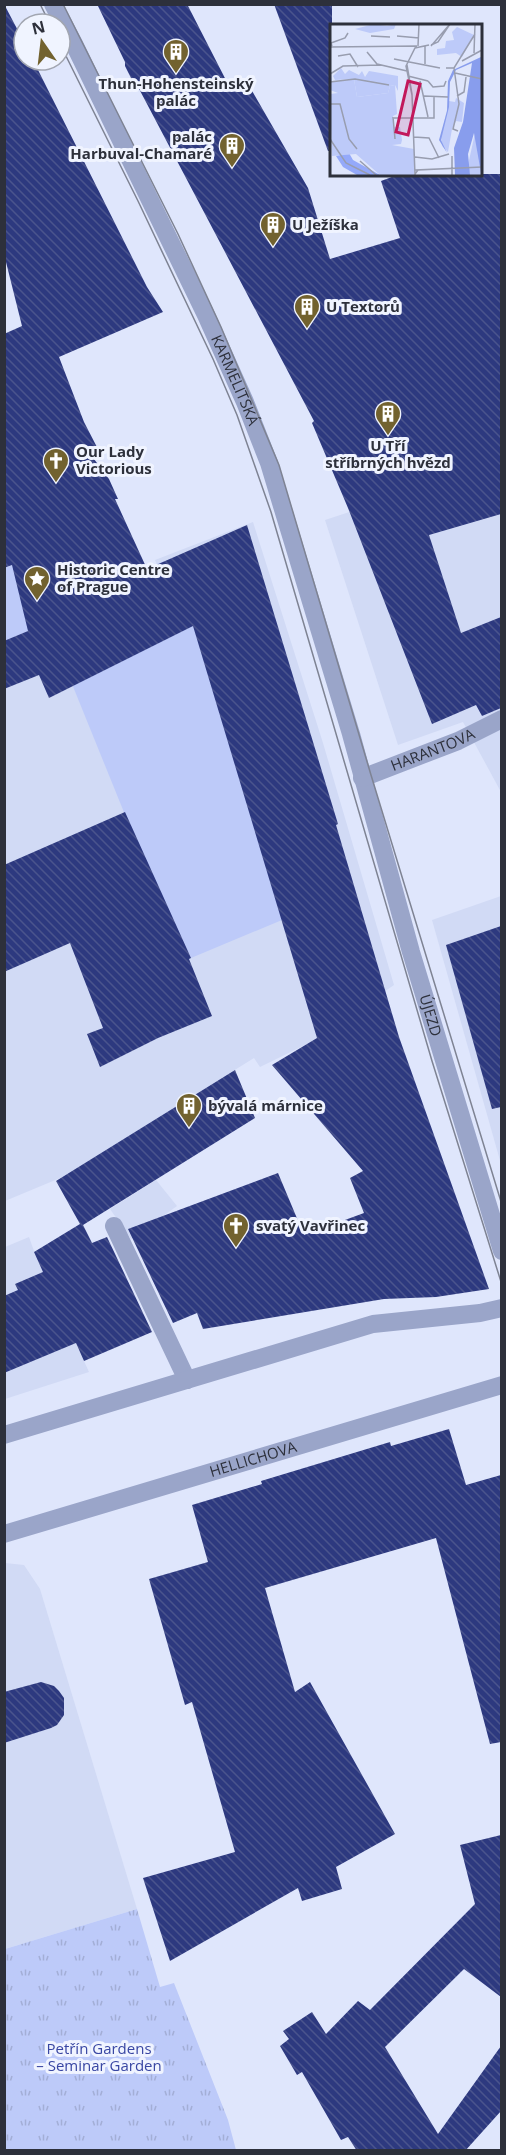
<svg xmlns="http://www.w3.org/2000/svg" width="506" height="2155" viewBox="0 0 506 2155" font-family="'Open Sans',sans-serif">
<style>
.built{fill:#d1daf5}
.green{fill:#bdcaf9}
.park{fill:url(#park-tufts)}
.building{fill:url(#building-back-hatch)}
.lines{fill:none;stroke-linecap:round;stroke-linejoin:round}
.minor{stroke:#9aa5c9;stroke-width:18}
.tram{stroke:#7e8393;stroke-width:1.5}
.labels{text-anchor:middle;stroke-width:6;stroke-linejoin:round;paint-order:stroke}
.poi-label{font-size:15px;font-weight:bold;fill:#2d303b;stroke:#f0f4ff;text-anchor:start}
.street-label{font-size:15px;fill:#2d303b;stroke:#f0f4ff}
.park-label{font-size:15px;fill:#3846a3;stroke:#f0f4ff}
.inset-road{fill:none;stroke:#989daf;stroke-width:1.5}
.view{fill:#c2185b;fill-opacity:0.15;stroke:#c2185b;stroke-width:3}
.inset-edge{fill:none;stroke:#2d303b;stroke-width:3}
</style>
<defs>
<pattern id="park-tufts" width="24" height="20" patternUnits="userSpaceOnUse" patternTransform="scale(1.5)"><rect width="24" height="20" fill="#bdcaf9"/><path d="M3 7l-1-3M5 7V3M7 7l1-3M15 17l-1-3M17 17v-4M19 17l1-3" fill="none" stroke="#a3aed6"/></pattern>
<pattern id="building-back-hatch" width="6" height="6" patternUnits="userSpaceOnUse" patternTransform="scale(1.5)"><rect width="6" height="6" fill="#2d397f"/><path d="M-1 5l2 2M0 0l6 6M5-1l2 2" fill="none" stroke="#4a548d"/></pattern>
</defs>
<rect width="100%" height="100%" fill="#dfe6fc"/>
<g class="built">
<path d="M 501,471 L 501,792 L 463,722 L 398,745 L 325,520 L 465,474 L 468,482 Z"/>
<path d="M 253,522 L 323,743 L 394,985 L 309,1043 L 260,1067 L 254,1058 L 65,1176 L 5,1201 L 5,665 L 183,632 L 155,560 Z"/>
<path d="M 501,896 L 501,1164 L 432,920 Z"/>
<path d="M 156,1180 L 177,1206 L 131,1239 L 110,1209 Z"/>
<path d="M 29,1237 L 34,1251 L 89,1372 L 5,1399 L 5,1247 Z"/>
<path d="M 5,1563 L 24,1565 L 40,1589 L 137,1909 L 5,1949 Z"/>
</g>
<g class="green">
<path d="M 173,558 L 282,920 L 191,958 L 132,832 L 72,684 L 143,569 Z"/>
<path d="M 12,565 L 13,567 L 99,601 L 5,641 L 5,568 Z"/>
</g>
<path class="park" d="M 137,1909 L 160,1987 L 174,1983 L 228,2120 L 236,2150 L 5,2150 L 5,1949 Z"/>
<g class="building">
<path d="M 4,4 L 24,42 L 24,60 L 33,60 L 147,287 L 163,312 L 59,357 L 84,422 L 100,453 L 91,455 L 109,479 L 118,499 L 115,499 L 147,569 L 247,525 L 338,824 L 336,825 L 399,1037 L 489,1289 L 436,1297 L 384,1299 L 203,1329 L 197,1313 L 173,1323 L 128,1229 L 278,1173 L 304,1235 L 364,1213 L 350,1178 L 363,1171 L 272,1065 L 317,1038 L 193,626 L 49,698 L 39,675 L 4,689 L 4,641 L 28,631 L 12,565 L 4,568 L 4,334 L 22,326 L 4,254 Z"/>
<path d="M 97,4 L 187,4 L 230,88 L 247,82 L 308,188 L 330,259 L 400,238 L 381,181 L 400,174 L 501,174 L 501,514 L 429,535 L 461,633 L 501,617 L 501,708 L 482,716 L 476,705 L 432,724 L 348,508 L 312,423 L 314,421 L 137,85 L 134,84 L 125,66 L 125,62 Z"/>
<path d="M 274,4 L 332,4 L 332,150 L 328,151 Z"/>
<path d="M 125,812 L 191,958 L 189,959 L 212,1016 L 158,1038 L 100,1067 L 87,1034 L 103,1028 L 70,943 L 4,972 L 4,865 Z"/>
<path d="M 501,926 L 501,1107 L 492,1109 L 446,945 Z"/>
<path d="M 235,1070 L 255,1118 L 83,1225 L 92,1243 L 107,1237 L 152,1332 L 84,1361 L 76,1343 L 4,1373 L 4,1296 L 18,1290 L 15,1284 L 43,1272 L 34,1252 L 80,1224 L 56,1181 Z"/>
<path d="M 449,1429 L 466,1485 L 501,1475 L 501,1742 L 490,1744 L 436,1538 L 265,1588 L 295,1692 L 310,1682 L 395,1834 L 336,1867 L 342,1889 L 302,1901 L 298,1888 L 170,1961 L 143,1878 L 235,1852 L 192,1702 L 185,1705 L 149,1579 L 208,1562 L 192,1505 L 262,1484 L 261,1481 L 390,1442 L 391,1446 Z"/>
<path d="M 41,1682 L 54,1686 L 59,1691 L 64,1698 L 64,1715 L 57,1725 L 51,1728 L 4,1743 L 4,1692 Z"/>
<path d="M 501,1835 L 501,1997 L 464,1969 L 385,2047 L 438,2134 L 501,2046 L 501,2111 L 465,2151 L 357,2151 L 348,2137 L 341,2140 L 302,2072 L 297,2075 L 280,2046 L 289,2039 L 283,2031 L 312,2012 L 326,2034 L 358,2001 L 370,2010 L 475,1904 L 460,1845 Z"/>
</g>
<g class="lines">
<g class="minor">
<path id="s1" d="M 53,4 L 74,44 L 206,315 L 245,402 L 269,463 L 351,734 L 411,952 L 502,1251"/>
<path id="s2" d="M 362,778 L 458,741 L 502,719"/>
<path d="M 114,1226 L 187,1380"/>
<path d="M 4,1435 L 373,1324 L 480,1313 L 502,1308"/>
<path id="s3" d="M 4,1534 L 502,1385"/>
</g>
<g class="tram">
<path d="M 40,4 L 50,24"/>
<path d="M 63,4 L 178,234 L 221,327 L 279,465 L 371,775 L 502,1205"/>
<path d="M 60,44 L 138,201 L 213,359 L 237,415 L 271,512 L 432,1061 L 502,1285"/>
</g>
</g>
<defs>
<symbol id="building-pin" viewBox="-11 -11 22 30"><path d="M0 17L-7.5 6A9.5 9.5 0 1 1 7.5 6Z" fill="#72622f" stroke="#f0f4ff"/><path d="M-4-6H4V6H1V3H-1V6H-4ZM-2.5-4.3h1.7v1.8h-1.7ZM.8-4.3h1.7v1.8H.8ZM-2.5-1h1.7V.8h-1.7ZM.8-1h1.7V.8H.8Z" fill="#fff"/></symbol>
<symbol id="church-pin" viewBox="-11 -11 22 30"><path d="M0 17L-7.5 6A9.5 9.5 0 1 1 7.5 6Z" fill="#72622f" stroke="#f0f4ff"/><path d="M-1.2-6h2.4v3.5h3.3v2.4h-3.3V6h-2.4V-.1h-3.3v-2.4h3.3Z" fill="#fff"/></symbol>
<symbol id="sight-pin" viewBox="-11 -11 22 30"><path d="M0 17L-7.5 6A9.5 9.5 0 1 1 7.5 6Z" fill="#72622f" stroke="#f0f4ff"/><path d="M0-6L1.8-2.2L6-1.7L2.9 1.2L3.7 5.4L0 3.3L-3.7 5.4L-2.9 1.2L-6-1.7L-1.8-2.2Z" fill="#fff"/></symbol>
</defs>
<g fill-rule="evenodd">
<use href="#building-pin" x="161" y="37" width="30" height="40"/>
<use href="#building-pin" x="217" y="131" width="30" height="40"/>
<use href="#building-pin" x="258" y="210" width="30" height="40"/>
<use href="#building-pin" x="292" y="292" width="30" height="40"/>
<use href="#building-pin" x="373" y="399" width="30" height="40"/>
<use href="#church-pin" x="41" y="446" width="30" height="40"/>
<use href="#sight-pin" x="22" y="564" width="30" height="40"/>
<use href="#building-pin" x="174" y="1091" width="30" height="40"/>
<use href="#church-pin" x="221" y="1211" width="30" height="40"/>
</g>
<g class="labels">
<g class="poi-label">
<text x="176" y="89" text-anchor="middle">Thun-Hohensteinský<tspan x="176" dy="17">palác</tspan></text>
<text x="212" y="142" text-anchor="end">palác<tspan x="212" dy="17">Harbuval-Chamaré</tspan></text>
<text x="292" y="230">U Ježíška</text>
<text x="326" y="312">U Textorů</text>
<text x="388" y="451" text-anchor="middle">U Tří<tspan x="388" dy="17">stříbrných hvězd</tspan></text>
<text x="76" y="457">Our Lady<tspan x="76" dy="17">Victorious</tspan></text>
<text x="57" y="575">Historic Centre<tspan x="57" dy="17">of Prague</tspan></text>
<text x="208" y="1111">bývalá márnice</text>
<text x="256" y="1231">svatý Vavřinec</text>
</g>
<g class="street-label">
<text dy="5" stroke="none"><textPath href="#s1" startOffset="418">KARMELITSKÁ</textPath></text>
<text dy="5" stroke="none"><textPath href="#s2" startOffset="76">HARANTOVA</textPath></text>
<text dy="5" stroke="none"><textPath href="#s1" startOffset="1083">ÚJEZD</textPath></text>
<text dy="5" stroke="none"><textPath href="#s3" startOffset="260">HELLICHOVA</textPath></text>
</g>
<g class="park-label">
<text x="99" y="2054">Petřín Gardens<tspan x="99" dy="17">– Seminar Garden</tspan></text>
</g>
</g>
<g transform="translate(330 24)">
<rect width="152" height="152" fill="#dfe6fc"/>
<path d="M 44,0 L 57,2 L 66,0 L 64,5 L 40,9 L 25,5 ZM 11,44 L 15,50 L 19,46 L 29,51 L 32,47 L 35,53 L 39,47 L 68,52 L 68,67 L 65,61 L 60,62 L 58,69 L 27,73 L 24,55 L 5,56 L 3,52 Z" fill="#bdcaf9"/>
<path d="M 19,129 L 23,136 L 50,151 L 27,151 L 13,143 L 6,132 Z" fill="#94a9fa"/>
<path d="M 127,3 L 144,11 L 132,33 L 126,29 L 107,31 L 107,25 L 115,24 L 116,17 L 124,16 L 122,8 ZM 1,50 L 2,57 L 24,55 L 27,73 L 58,69 L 60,62 L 65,61 L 67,90 L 63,92 L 64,103 L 70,103 L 72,116 L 71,120 L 62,121 L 84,125 L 84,151 L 50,151 L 26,130 L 2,132 L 0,70 L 8,69 L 0,66 ZM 126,74 L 134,79 L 132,98 L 126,97 L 122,105 L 118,128 L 112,122 L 111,112 L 119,77 L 125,78 ZM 145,109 L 150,136 L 151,151 L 140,151 L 138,141 Z" fill="#bdcaf9"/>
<path d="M 151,33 L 151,149 L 144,109 L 138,130 L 140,151 L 125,151 L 124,124 L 133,98 L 142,39 L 126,46 L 120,58 L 119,83 L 111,116 L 117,129 L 109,116 L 117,87 L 118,57 L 123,46 Z" fill="#889ded"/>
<path class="inset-road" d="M 41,12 L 60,13M 67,12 L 89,14M 101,21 L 108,18 L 120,0M 2,22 L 1,19 L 15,14 L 18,9M 88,22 L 89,0M 101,22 L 120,0M 0,23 L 87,22M 37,28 L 47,40 L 77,47M 144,29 L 145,0M 8,32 L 20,30 L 28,43M 64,35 L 110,44M 132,37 L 152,26M 95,40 L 95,22M 77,41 L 82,70 L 85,151M 116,44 L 124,44 L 145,10M 124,44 L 129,80 L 123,105 L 128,107M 125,49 L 152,55M 0,50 L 13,42 L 51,41M 78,52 L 98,57M 90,57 L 98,93M 98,57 L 103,63 L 114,62 L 116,57M 0,58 L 25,55 L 59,61M 94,72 L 118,73M 127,72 L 134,68 L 136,53M 0,80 L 10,80 L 19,115 L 27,125M 63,93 L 65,115M 64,94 L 104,94 L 104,73M 84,113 L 99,114 L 109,134M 0,115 L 16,139 L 40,151M 122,132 L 122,151M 85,133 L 102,135 L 119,130M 30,137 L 46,151M 85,146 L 152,143M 85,150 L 88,146 L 152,143M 85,151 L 82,71 L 76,42 L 85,24 L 99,21"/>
<path class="view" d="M 78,57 L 90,60 L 78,111 L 66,108 Z"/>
<rect width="152" height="152" class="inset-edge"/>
</g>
<rect width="506" height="2155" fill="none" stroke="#2d303b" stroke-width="12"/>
<g transform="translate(42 42) rotate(346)"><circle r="28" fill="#f0f4ff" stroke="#a2a6b1" stroke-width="1.5"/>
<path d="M0-4.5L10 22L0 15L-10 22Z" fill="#72622f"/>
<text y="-9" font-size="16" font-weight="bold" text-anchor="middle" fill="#2d303b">N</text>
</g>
</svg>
